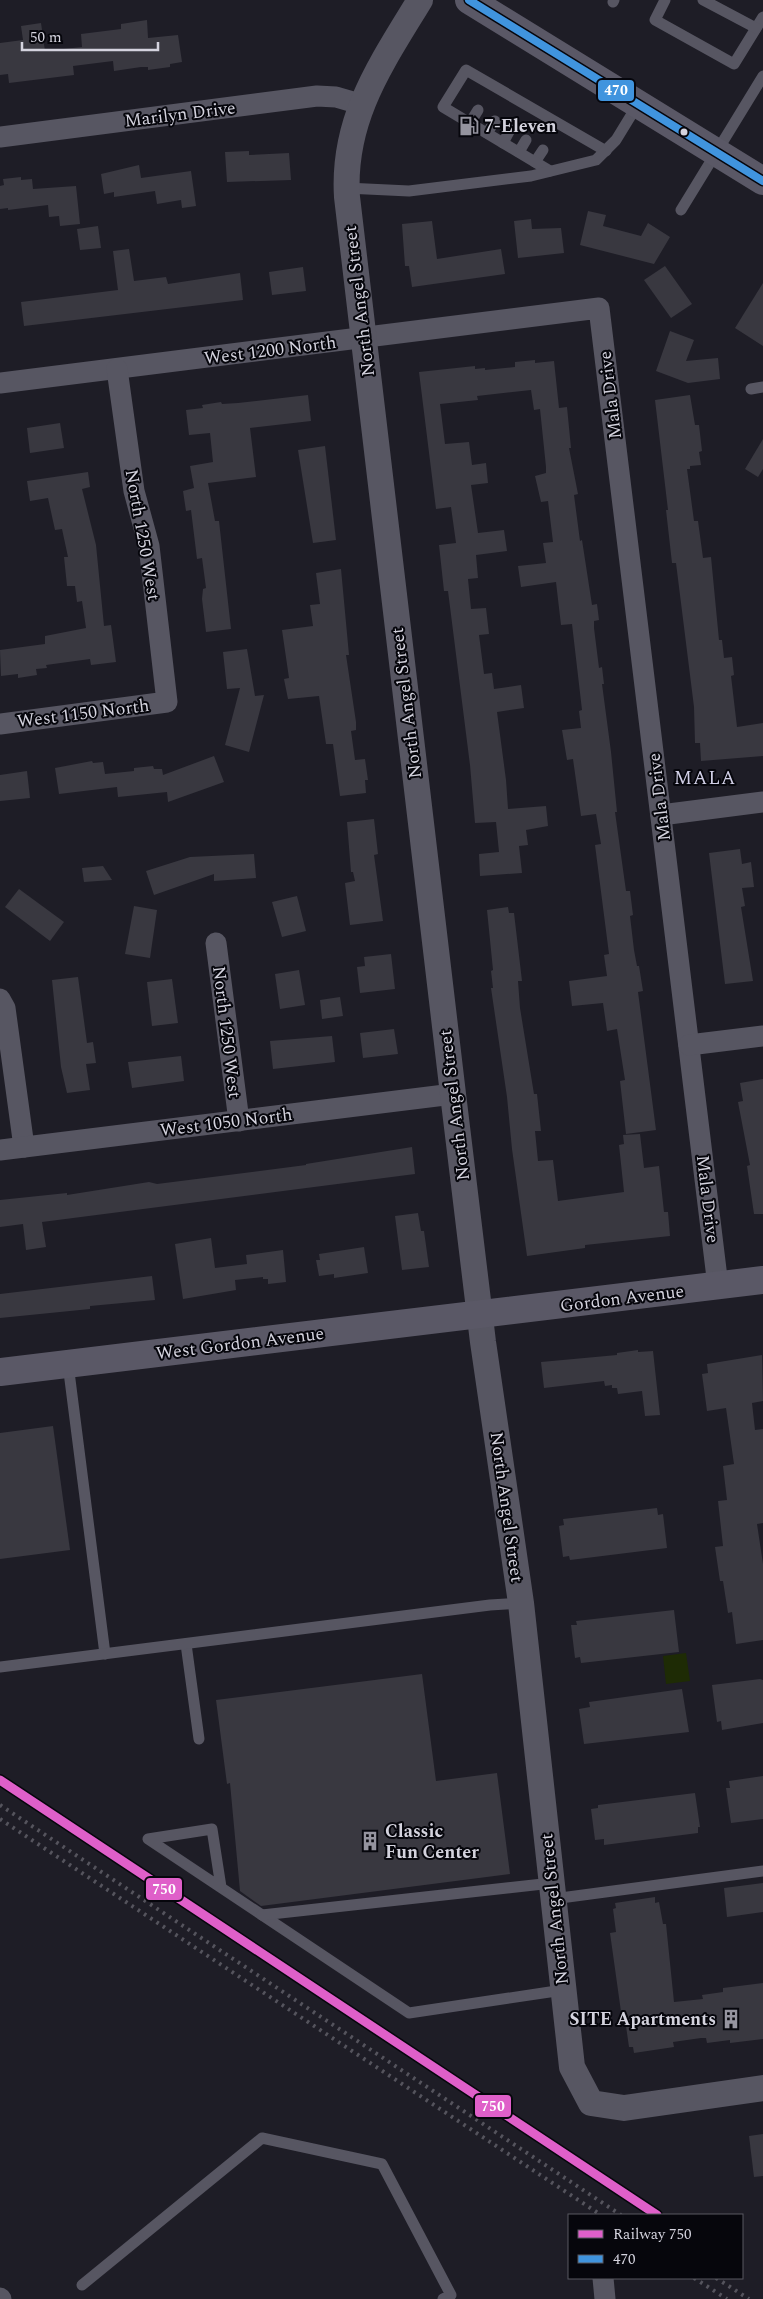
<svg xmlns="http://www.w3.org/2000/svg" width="763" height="2299" viewBox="0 0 763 2299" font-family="Spectral,serif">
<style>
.green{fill:#1e2b05}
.building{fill:#393840}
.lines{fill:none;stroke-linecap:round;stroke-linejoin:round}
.service{stroke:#575662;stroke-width:11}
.minor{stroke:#575662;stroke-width:21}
.tertiary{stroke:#575662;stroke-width:26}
.secondary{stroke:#5a5866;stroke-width:28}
.rail{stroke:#55545d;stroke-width:4;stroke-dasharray:2.5 5;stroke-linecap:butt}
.bus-1-casing{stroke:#06060c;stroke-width:11}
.bus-1{stroke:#4094de;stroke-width:8}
.rail-1-casing{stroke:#06060c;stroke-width:12}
.rail-1{stroke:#df5fc9;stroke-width:9}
.bus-dot{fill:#d4d3de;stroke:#06060c;stroke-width:2}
.labels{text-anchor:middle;stroke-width:4;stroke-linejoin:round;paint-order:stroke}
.street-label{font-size:18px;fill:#d4d3de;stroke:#06060c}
.poi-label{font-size:18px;font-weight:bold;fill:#d4d3de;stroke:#06060c;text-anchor:start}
.neighbourhood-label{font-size:19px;letter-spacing:1px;fill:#d2d0e7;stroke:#06060c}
.line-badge{stroke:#06060c;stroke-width:2}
.badge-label{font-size:14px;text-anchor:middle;font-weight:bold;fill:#fff}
</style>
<rect width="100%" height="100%" fill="#1e1d26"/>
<path class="green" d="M 686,1653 L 690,1681 L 666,1684 L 663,1656 Z"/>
<g class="building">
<path d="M 147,20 L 148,38 L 178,35 L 182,62 L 170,64 L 170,67 L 148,70 L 148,67 L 141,67 L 114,71 L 113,61 L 73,66 L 74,75 L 9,83 L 8,74 L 0,75 L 0,43 L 23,40 L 21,26 L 41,23 L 45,51 L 82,47 L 81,34 L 121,29 L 121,24 Z"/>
<path d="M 249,151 L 249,155 L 289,153 L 291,180 L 227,182 L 225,152 Z"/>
<path d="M 139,165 L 141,178 L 191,171 L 196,206 L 182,208 L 181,200 L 157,204 L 155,191 L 114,197 L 114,192 L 104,194 L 101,174 Z"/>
<path d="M 21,177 L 21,180 L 32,179 L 33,189 L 76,186 L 80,224 L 60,226 L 59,216 L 49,217 L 48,205 L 8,210 L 8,208 L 0,209 L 0,186 L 4,185 L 3,179 Z"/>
<path d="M 588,211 L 606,215 L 603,226 L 641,236 L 648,223 L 670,237 L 654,264 L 580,245 Z"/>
<path d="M 531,219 L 532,229 L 561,228 L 564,253 L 518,258 L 514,221 Z"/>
<path d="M 432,221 L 437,259 L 501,249 L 505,274 L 412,287 L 409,266 L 405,266 L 402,224 Z"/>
<path d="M 98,226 L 101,248 L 80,250 L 77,229 Z"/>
<path d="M 129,249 L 134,281 L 166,277 L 168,284 L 240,273 L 243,300 L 24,326 L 21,302 L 118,290 L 113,251 Z"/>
<path d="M 665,266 L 692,304 L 671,318 L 644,280 Z"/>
<path d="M 303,267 L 306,291 L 272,295 L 269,272 Z"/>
<path d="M 763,283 L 763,346 L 735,328 Z"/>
<path d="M 670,331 L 694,340 L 686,361 L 718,358 L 720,379 L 688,383 L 656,371 Z"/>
<path d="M 535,360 L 535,363 L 554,361 L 559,408 L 567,407 L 571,448 L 569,448 L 578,494 L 574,495 L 580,541 L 582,540 L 592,605 L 597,604 L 599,620 L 594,621 L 594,628 L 599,668 L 602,667 L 604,684 L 602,684 L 611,752 L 617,812 L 615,812 L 626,891 L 630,891 L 633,915 L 630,916 L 634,950 L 637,966 L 639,966 L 643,991 L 638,992 L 656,1130 L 626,1134 L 620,1081 L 625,1080 L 617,1029 L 607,1031 L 603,1003 L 572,1006 L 569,981 L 607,976 L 604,955 L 609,954 L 595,845 L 601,844 L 596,814 L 581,816 L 573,759 L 567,760 L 562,730 L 581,728 L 579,711 L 582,710 L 572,624 L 561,625 L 556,582 L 521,587 L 518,566 L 546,563 L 543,543 L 553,542 L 548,501 L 541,502 L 535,476 L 546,473 L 546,467 L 540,409 L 534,410 L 531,390 L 477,396 L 478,400 L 440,404 L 445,444 L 469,442 L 472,465 L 486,463 L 488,483 L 471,485 L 478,533 L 504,530 L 507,551 L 476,555 L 478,578 L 468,579 L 471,609 L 486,608 L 489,634 L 479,635 L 484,674 L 492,673 L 494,689 L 521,685 L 524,708 L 497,712 L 506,780 L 508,809 L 546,806 L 548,826 L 526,830 L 528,845 L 519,846 L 522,873 L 480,876 L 479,854 L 499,852 L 496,822 L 475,823 L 470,765 L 448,591 L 444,591 L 439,545 L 456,543 L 451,507 L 436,509 L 419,372 L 475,366 L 475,369 L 485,368 L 485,370 L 515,367 L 515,362 Z"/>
<path d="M 308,395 L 311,421 L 250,428 L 256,477 L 208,483 L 215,521 L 219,521 L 231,629 L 206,632 L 202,599 L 203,589 L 206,588 L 202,558 L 197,559 L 191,510 L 186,511 L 183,491 L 194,488 L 190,466 L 213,462 L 210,433 L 189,435 L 186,410 L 203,408 L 202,405 L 221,402 L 222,404 L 238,403 Z"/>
<path d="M 690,395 L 695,425 L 699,425 L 702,451 L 699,452 L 701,465 L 690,466 L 690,469 L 687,469 L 694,521 L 698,521 L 703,558 L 711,557 L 719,640 L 722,640 L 724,658 L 732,657 L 734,675 L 731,676 L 737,727 L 763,723 L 763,756 L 701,761 L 700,743 L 695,743 L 694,707 L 676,563 L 672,563 L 666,510 L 668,510 L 655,400 Z"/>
<path d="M 60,423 L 64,448 L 30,453 L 27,428 Z"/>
<path d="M 763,439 L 763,469 L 758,477 L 745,469 Z"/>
<path d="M 325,446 L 336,540 L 313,543 L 298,450 Z"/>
<path d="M 88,472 L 90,487 L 82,489 L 96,545 L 104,626 L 111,625 L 116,662 L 91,665 L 90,659 L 46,665 L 47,668 L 36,669 L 37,675 L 18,678 L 18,674 L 1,676 L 0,650 L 45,644 L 45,636 L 86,628 L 82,601 L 77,602 L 75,586 L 67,586 L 64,557 L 68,557 L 62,529 L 55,530 L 48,498 L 30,501 L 27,481 Z"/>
<path d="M 341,569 L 349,655 L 346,655 L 356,722 L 356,730 L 351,731 L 355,760 L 365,759 L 368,780 L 365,780 L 366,793 L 340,796 L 333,744 L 326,744 L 319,696 L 288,699 L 284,679 L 289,678 L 282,630 L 313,626 L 310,605 L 320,604 L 316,573 Z"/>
<path d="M 247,649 L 255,696 L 264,695 L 249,752 L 225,745 L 240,688 L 227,689 L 223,652 Z"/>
<path d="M 214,756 L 224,782 L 168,802 L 167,792 L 118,797 L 117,787 L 59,794 L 55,768 L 92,761 L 93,763 L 103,762 L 105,774 L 134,771 L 134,768 L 153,766 L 154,769 L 162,769 L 163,775 Z"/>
<path d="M 27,771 L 30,798 L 0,801 L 0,775 Z"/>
<path d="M 374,819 L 378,854 L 374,855 L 383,921 L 350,925 L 345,883 L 355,881 L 353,872 L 351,872 L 347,822 Z"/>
<path d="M 740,849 L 742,864 L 751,862 L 754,887 L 742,888 L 745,906 L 741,907 L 753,981 L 725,984 L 709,853 Z"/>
<path d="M 254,854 L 256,878 L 214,881 L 214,874 L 154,895 L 146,871 L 190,857 Z"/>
<path d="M 103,866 L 112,880 L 84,882 L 82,868 Z"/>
<path d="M 19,889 L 64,922 L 50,941 L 5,907 Z"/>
<path d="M 297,896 L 306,931 L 282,937 L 272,902 Z"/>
<path d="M 134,906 L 157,910 L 150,958 L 125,954 Z"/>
<path d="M 508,907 L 509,913 L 514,913 L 522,981 L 518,981 L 520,1008 L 534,1094 L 537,1094 L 541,1131 L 535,1131 L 538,1161 L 553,1160 L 558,1201 L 624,1192 L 619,1145 L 624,1144 L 623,1135 L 640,1134 L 644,1168 L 659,1166 L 664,1212 L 668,1212 L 670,1236 L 585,1245 L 585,1248 L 527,1256 L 512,1149 L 507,1097 L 491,988 L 493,988 L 491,971 L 493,970 L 487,910 Z"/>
<path d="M 391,954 L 395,989 L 360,993 L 357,967 L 365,966 L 364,957 Z"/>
<path d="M 299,970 L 305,1005 L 280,1009 L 275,974 Z"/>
<path d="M 78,977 L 87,1043 L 93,1042 L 96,1063 L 86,1064 L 90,1090 L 67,1093 L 61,1067 L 52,980 Z"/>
<path d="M 172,979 L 178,1023 L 152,1026 L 147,982 Z"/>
<path d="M 340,997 L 343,1016 L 322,1019 L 320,1000 Z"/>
<path d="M 394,1029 L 398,1054 L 363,1058 L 360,1033 Z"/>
<path d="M 332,1036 L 335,1062 L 273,1069 L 270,1041 Z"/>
<path d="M 181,1056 L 184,1081 L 132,1088 L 128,1062 Z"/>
<path d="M 763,1079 L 763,1214 L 754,1214 L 747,1166 L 750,1165 L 738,1102 L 743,1101 L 740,1083 Z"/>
<path d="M 412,1147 L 415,1174 L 42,1222 L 46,1247 L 26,1250 L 23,1224 L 0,1227 L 0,1200 L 67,1193 L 67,1195 L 149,1182 L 157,1184 L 306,1165 L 306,1164 Z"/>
<path d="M 418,1213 L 421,1231 L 424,1231 L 429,1267 L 402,1270 L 395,1216 Z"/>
<path d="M 211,1238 L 215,1268 L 247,1264 L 246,1255 L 283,1250 L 286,1282 L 268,1284 L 268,1279 L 263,1279 L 263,1277 L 235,1280 L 236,1290 L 183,1299 L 175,1244 Z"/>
<path d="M 364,1247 L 368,1273 L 334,1278 L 334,1274 L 319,1276 L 316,1260 L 320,1260 L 319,1254 Z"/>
<path d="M 152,1276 L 155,1300 L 90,1306 L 90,1309 L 0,1318 L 0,1294 Z"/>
<path d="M 638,1350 L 638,1352 L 653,1351 L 660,1415 L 645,1416 L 642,1391 L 618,1394 L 617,1388 L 612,1388 L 612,1385 L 605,1386 L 604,1381 L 544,1388 L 541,1362 L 617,1355 L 617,1353 Z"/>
<path d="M 762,1355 L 763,1401 L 752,1403 L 755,1430 L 763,1429 L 763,1523 L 757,1524 L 763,1564 L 763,1640 L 736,1644 L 732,1612 L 728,1613 L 723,1581 L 720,1581 L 715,1547 L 723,1546 L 718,1501 L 727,1500 L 723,1466 L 734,1464 L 726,1408 L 707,1411 L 702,1374 L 708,1373 L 707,1364 Z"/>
<path d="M 53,1426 L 70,1550 L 0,1559 L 0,1433 Z"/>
<path d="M 657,1508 L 658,1515 L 663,1514 L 667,1548 L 570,1560 L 569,1556 L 563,1557 L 559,1526 L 564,1525 L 563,1519 Z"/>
<path d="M 674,1610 L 679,1652 L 581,1663 L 580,1657 L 575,1658 L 571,1625 L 577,1625 L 576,1621 Z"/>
<path d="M 422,1674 L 436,1781 L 497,1773 L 510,1874 L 261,1906 L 240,1891 L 230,1783 L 227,1784 L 216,1700 Z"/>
<path d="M 760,1679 L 763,1680 L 763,1723 L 722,1730 L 721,1721 L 717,1722 L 712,1685 Z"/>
<path d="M 682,1689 L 689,1732 L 584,1744 L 579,1709 L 590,1707 L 589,1702 Z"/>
<path d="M 763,1776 L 763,1819 L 731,1823 L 726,1788 L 730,1788 L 729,1781 Z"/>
<path d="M 695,1793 L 700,1827 L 698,1827 L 698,1833 L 604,1845 L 604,1839 L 595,1840 L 591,1809 L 598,1808 L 598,1805 Z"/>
<path d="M 763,1883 L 763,1912 L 727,1917 L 724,1888 Z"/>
<path d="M 655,1897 L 655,1903 L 659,1902 L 663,1924 L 666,1924 L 674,2002 L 703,1999 L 702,1995 L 723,1992 L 723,1988 L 763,1983 L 763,2039 L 730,2043 L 730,2040 L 707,2043 L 706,2038 L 701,2038 L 673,2042 L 674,2047 L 634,2053 L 633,2047 L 629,2047 L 626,2026 L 623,2026 L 610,1933 L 616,1932 L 613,1909 L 616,1908 L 615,1903 Z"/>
<path d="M 763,2134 L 763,2176 L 754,2177 L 749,2136 Z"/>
</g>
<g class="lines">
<g class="service">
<path d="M 665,0 L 655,20 L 734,64 L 763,17"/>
<path d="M 703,0 L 756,28"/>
<path d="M 613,2 L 614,0"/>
<path d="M 470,123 L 478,110"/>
<path d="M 487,133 L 495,121"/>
<path d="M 503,143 L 510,130"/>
<path d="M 519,152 L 526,140"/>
<path d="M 535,162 L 543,150"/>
<path d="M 550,171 L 443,107 L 466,70 L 606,151"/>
<path d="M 346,188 L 409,191 L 531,176 L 596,160 L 616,140 L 638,104"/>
<path d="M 681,210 L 763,76"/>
<path d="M 751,389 L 763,387"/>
<path d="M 68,1364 L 105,1654"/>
<path d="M 186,1644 L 199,1739"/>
<path d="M 0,1667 L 490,1605 L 521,1603"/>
<path d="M 221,1887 L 212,1829 L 148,1839 L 409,2013 L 563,1990"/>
<path d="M 553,1899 L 763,1871"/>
<path d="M 262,1915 L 552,1883"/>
<path d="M 82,2285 L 262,2138 L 382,2164 L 451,2295 L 443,2299"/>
</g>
<g class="minor">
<path d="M 0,137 L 317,96 L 336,97 L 360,104"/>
<path d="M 0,383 L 599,308 L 718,1286"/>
<path d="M 0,724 L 167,702 L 149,546 L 134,491 L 117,369"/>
<path d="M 661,815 L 763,802"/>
<path d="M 216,943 L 239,1121"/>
<path d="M 0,999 L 5,1008 L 24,1147"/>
<path d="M 689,1045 L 763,1036"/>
<path d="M 0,1150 L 453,1094"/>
<path d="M 603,2278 L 605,2299"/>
<path d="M 0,2298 L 1,2299"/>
</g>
<path class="tertiary" d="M 420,0 C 381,64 342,119 347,197 L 453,1094 L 483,1342 L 521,1603 L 572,2067 L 591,2103 L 624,2108 L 763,2088"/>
<g class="secondary">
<path d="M 469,0 L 763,181"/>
<path d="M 0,1372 L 763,1280"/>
</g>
<g class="rail">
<path d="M 0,1805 L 621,2215"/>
<path d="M 0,1819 L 601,2215"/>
<path d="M 694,2278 L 727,2299"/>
<path d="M 716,2278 L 749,2299"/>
</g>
<defs>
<path id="bus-1" d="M 469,0 L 763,181"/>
</defs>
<use href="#bus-1" class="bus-1-casing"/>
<use href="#bus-1" class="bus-1"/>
<defs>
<path id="rail-1" d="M 0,1780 L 657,2215"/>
</defs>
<use href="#rail-1" class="rail-1-casing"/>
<use href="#rail-1" class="rail-1"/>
</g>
<defs>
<symbol id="fuel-bare" viewBox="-9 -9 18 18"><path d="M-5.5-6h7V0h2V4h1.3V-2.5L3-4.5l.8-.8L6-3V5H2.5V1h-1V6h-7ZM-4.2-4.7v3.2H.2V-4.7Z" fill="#94939e" stroke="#06060c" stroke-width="2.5" paint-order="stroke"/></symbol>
<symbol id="building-bare" viewBox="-9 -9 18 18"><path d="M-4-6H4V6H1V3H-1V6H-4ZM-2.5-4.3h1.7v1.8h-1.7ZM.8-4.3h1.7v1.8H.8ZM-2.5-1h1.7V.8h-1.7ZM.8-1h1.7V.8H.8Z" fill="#94939e" stroke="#06060c" stroke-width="2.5" paint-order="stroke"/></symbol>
</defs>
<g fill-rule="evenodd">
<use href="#fuel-bare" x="455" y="112" width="28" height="28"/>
<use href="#building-bare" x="356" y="1827" width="28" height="28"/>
<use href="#building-bare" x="717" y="2005" width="28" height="28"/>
</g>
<circle class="bus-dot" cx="684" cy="132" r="4.5"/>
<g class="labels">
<g class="street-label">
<text transform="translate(180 114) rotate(-7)" y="6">Marilyn Drive</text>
<text transform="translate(359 301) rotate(-97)" y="6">North Angel Street</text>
<text transform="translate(270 350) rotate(-7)" y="6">West 1200 North</text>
<text transform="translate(610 395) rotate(-97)" y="6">Mala Drive</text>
<text transform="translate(143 535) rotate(80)" y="6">North 1250 West</text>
<text transform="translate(406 703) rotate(-97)" y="6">North Angel Street</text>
<text transform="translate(83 713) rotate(-7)" y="6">West 1150 North</text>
<text transform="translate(659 797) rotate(-97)" y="6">Mala Drive</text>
<text transform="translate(227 1032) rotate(83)" y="6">North 1250 West</text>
<text transform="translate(454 1105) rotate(-97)" y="6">North Angel Street</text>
<text transform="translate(226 1122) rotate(-7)" y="6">West 1050 North</text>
<text transform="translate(708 1199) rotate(83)" y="6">Mala Drive</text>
<text transform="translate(622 1298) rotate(-7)" y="6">Gordon Avenue</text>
<text transform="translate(240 1343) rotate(-7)" y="6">West Gordon Avenue</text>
<text transform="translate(507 1507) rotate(82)" y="6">North Angel Street</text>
<text transform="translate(554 1909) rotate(-96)" y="6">North Angel Street</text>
</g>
<g class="poi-label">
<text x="484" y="132">7-Eleven</text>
<text x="385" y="1837">Classic<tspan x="385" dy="21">Fun Center</tspan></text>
<text x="716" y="2025" text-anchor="end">SITE Apartments</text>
</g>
<g class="neighbourhood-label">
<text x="705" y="784">MALA</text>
</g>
</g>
<g class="line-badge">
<rect x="597" y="79" width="38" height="23" rx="5" fill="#4094de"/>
<rect x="145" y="1877" width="38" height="24" rx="5" fill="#df5fc9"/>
<rect x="474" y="2094" width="38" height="24" rx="5" fill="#df5fc9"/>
</g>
<g class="badge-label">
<text x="616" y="95">470</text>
<text x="164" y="1894">750</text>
<text x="493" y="2111">750</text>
</g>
<rect x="568" y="2214" width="175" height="65" fill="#06060c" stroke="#585860"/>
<rect x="578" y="2230" width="25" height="8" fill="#df5fc9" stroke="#585860"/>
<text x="613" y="2239" font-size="15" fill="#d4d3de">Railway 750</text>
<rect x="578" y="2255" width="25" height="8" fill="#4094de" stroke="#585860"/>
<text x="613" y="2264" font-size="15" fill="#d4d3de">470</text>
<path d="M22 42v8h136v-8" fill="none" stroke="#d4d3de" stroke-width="2.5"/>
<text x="30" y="42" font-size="15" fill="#d4d3de" stroke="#06060c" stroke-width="4" paint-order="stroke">50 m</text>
</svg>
